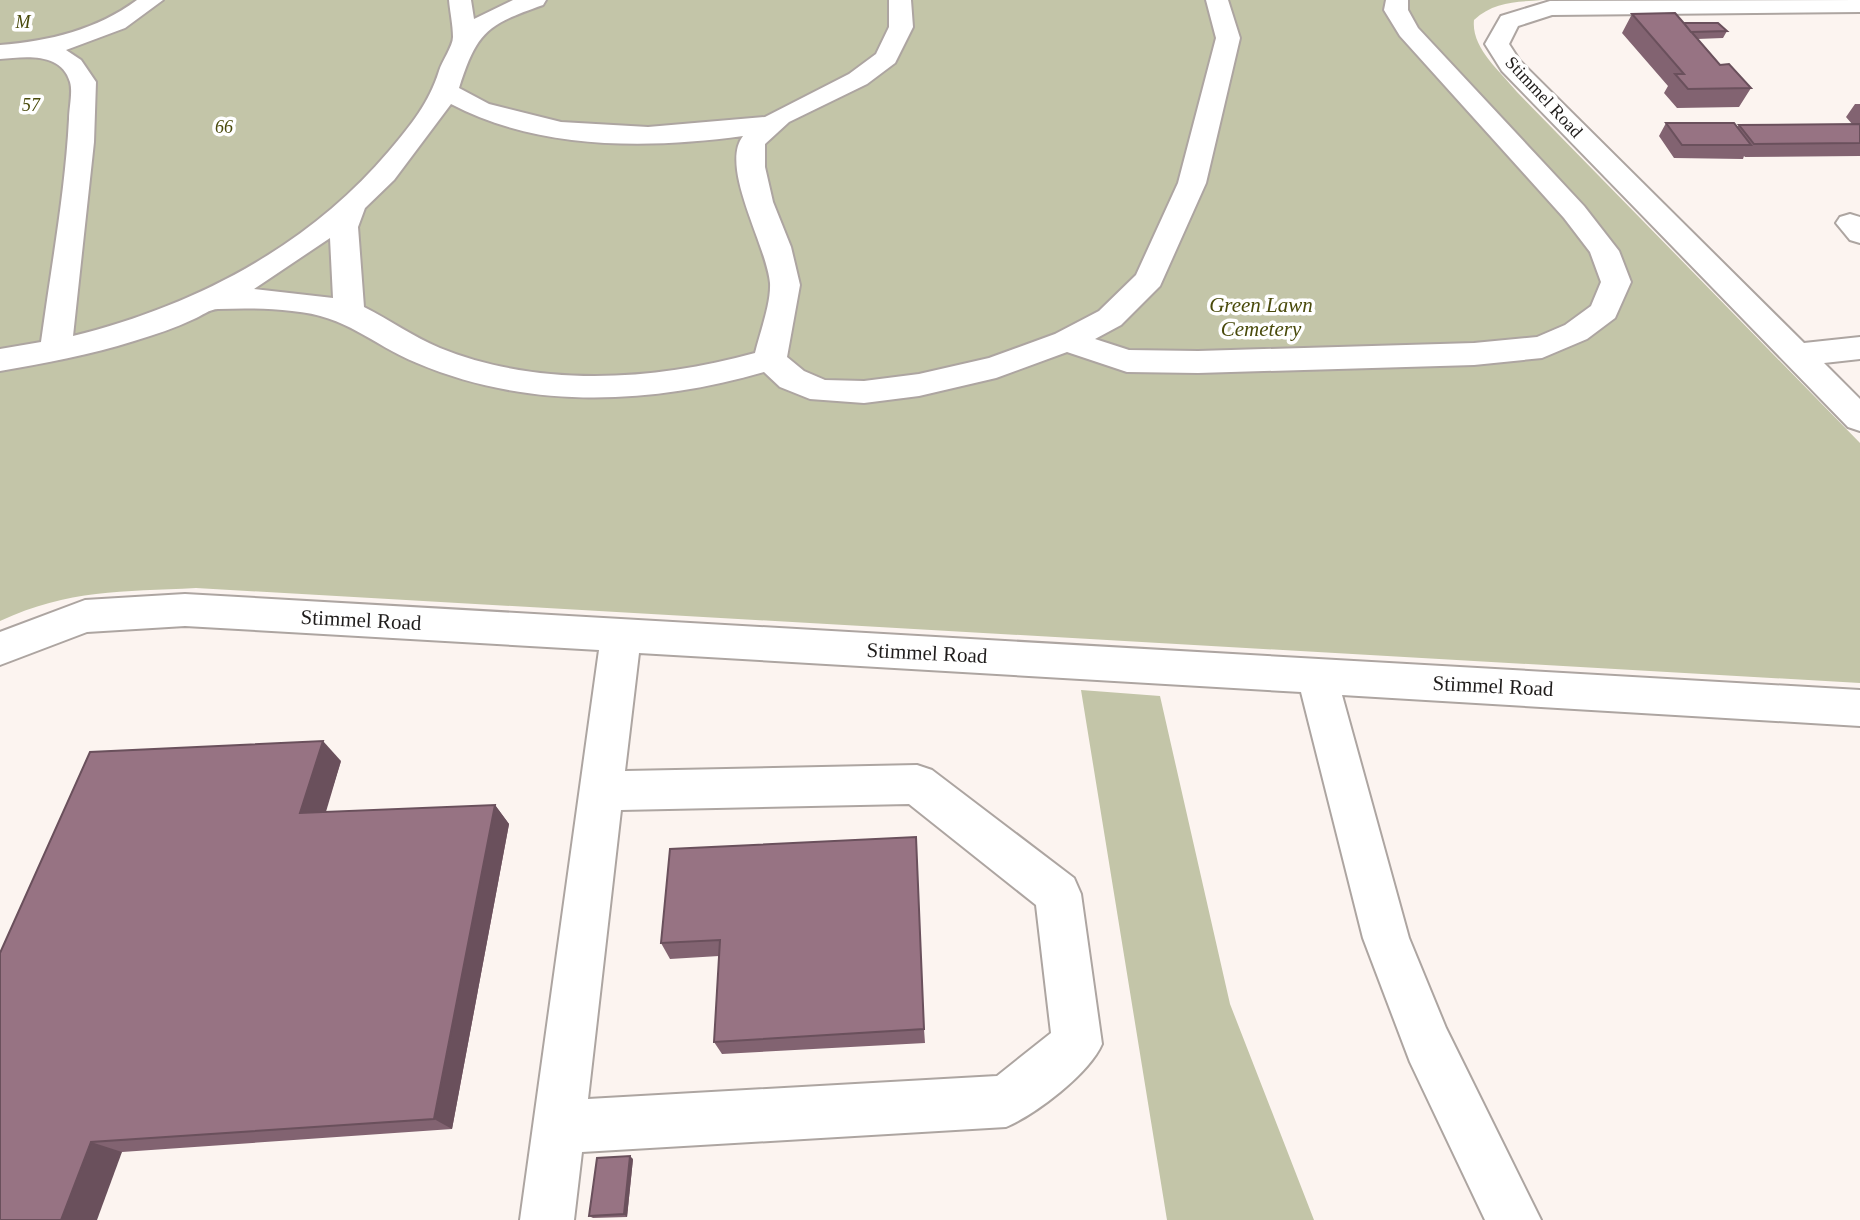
<svg xmlns="http://www.w3.org/2000/svg" width="1860" height="1220" viewBox="0 0 1860 1220" font-family="Georgia,serif">
<style>
.green{fill:#c3c5a8}
.lines{fill:none;stroke-linecap:round;stroke-linejoin:round}
.minor-casing{stroke:#ada5a1;stroke-width:4}
.minor{fill:#fff;fill-rule:evenodd}
.wall{fill:#826371}
.shaded-wall{fill:#6a505c}
.building{fill:#977383;stroke:#6a505c;stroke-width:2}
.labels{text-anchor:middle;stroke-width:7;stroke-linejoin:round;paint-order:stroke}
.far-park-label{font-size:18px;font-style:italic;fill:#494a0b;stroke:#fff}
.far-street-label{font-size:18px;fill:#1f1c1b;stroke:#fff}
.park-label{font-size:21px;font-style:italic;fill:#494a0b;stroke:#fff}
.street-label{font-size:21px;fill:#1f1c1b;stroke:#fff}
</style>
<rect width="100%" height="100%" fill="#fcf4f0"/>
<g class="green">
<path d="M 0,0 L 1543,0 C 1517,2 1494,1 1474,20 C 1471,48 1500,71 1517,92 L 1860,443 L 1860,683 L 196,588 C 122,592 69,589 0,621 Z"/>
<path d="M 1081,690 L 1160,696 L 1230,1004 L 1314,1220 L 1167,1220 Z"/>
</g>
<g class="lines">
<defs>
<g id="minor">
<path d="M 137,0 L 163,0 L 125,28 L 66,50 L 81,60 L 96,82 L 94,142 L 73,336 C 194,306 308,247 389,151 C 411,125 429,103 439,71 C 442,61 453,46 453,37 C 453,25 450,12 449,0 L 471,0 L 474,19 L 513,0 L 546,0 L 543,5 C 486,25 477,32 459,88 L 489,104 L 561,122 L 648,127 L 765,117 L 849,74 L 876,54 L 889,27 L 889,0 L 911,0 L 913,27 L 895,63 L 867,84 L 789,122 L 765,144 L 765,167 L 773,202 L 791,247 L 800,285 L 787,357 L 804,371 L 825,380 L 864,381 L 919,374 L 989,358 L 1055,334 L 1099,311 L 1136,275 L 1178,183 L 1216,38 L 1206,0 L 1228,0 L 1240,38 L 1206,183 L 1160,286 L 1121,325 L 1095,339 L 1129,350 L 1198,351 L 1474,343 L 1537,337 L 1565,325 L 1591,306 L 1601,282 L 1590,252 L 1564,218 L 1400,36 L 1384,10 L 1386,0 L 1408,0 L 1408,10 L 1418,28 L 1584,206 L 1619,251 L 1631,282 L 1615,318 L 1587,339 L 1542,358 L 1474,365 L 1198,373 L 1127,372 L 1067,352 L 996,378 L 919,396 L 864,403 L 810,399 L 780,387 L 764,372 C 650,405 528,410 417,363 C 369,343 348,316 292,311 C 267,308 242,308 218,309 C 210,309 201,316 194,319 C 175,328 154,335 134,341 C 90,355 45,363 0,371 L 0,349 L 41,342 C 51,268 65,194 69,119 C 69,108 73,92 70,82 C 61,51 23,57 0,59 L 0,45 C 50,41 96,30 137,0 ZM 451,104 C 538,150 648,149 743,136 C 719,167 767,246 770,283 C 771,304 760,332 755,353 C 654,381 539,388 440,348 C 413,337 390,320 364,307 L 358,227 L 365,208 L 394,180 ZM 330,238 L 333,298 L 254,289 Z"/>
<path d="M 1860,0 L 1860,12 L 1552,15 L 1518,26 L 1509,44 L 1520,61 L 1804,343 L 1860,337 L 1860,359 L 1824,363 L 1860,399 L 1860,431 L 1848,427 L 1502,71 L 1485,44 L 1501,16 L 1550,1 Z"/>
<path d="M 1850,214 L 1860,217 L 1860,243 L 1850,240 L 1836,223 L 1840,217 Z"/>
<path d="M 185,594 L 1860,690 L 1860,726 L 1342,695 L 1409,938 L 1446,1028 L 1541,1220 L 1485,1220 L 1410,1062 L 1363,938 L 1301,692 L 639,653 L 625,771 L 917,765 L 932,770 L 1074,878 L 1081,894 L 1102,1044 C 1089,1074 1036,1114 1006,1127 L 582,1152 L 574,1220 L 520,1220 L 599,650 L 185,626 L 87,632 L 0,665 L 0,632 L 85,600 ZM 909,804 L 1036,905 L 1051,1033 L 997,1076 L 588,1099 L 621,810 Z"/>
</g>
</defs>
<use href="#minor" class="minor-casing"/>
<use href="#minor" class="minor"/>
</g>
<g class="wall">
<path d="M 1632,14 L 1727,31 L 1723,38 L 1697,39 L 1720,65 L 1751,88 L 1739,107 L 1677,108 L 1664,93 L 1668,86 L 1622,33 Z"/>
<path d="M 1855,104 L 1860,104 L 1860,156 L 1745,157 L 1744,156 L 1743,159 L 1674,158 L 1659,136 L 1666,123 L 1737,127 L 1739,125 L 1852,124 L 1846,117 Z"/>
<path d="M 341,761 L 325,812 L 495,805 L 509,824 L 452,1129 L 122,1152 L 0,1220 Z"/>
<path d="M 670,849 L 924,1029 L 925,1043 L 722,1054 L 714,1042 L 719,956 L 670,959 L 661,943 Z"/>
<path d="M 633,1159 L 627,1217 L 593,1218 L 589,1216 Z"/>
</g>
<g class="shaded-wall">
<path d="M 323,741 L 341,761 L 320,832 L 300,813 Z"/>
<path d="M 495,805 L 509,824 L 452,1129 L 434,1119 Z"/>
<path d="M 91,1142 L 122,1152 L 97,1220 L 61,1220 Z"/>
<path d="M 630,1156 L 633,1159 L 627,1217 L 624,1214 Z"/>
</g>
<g class="building">
<path d="M 1675,13 L 1720,65 L 1729,64 L 1751,88 L 1688,89 L 1675,74 L 1684,74 L 1632,14 Z"/>
<path d="M 1684,23 L 1718,23 L 1727,31 L 1691,32 Z"/>
<path d="M 1666,123 L 1734,123 L 1751,145 L 1682,145 Z"/>
<path d="M 1860,124 L 1860,143 L 1754,144 L 1739,125 Z"/>
<path d="M 323,741 L 300,813 L 495,805 L 434,1119 L 91,1142 L 61,1220 L 0,1220 L 0,953 L 90,752 Z"/>
<path d="M 916,837 L 924,1029 L 714,1042 L 720,940 L 661,943 L 670,849 Z"/>
<path d="M 630,1156 L 624,1214 L 589,1216 L 597,1158 Z"/>
</g>
<g class="labels">
<g class="far-park-label">
<text x="23" y="28">M</text>
<text x="31" y="111">57</text>
<text x="224" y="133">66</text>
</g>
<g class="far-street-label">
<text transform="translate(1544 97) rotate(47)" y="6">Stimmel Road</text>
</g>
<g class="park-label">
<text x="1261" y="312">Green Lawn<tspan x="1261" dy="24">Cemetery</tspan></text>
</g>
<g class="street-label">
<text transform="translate(361 620) rotate(3)" y="7">Stimmel Road</text>
<text transform="translate(927 653) rotate(3)" y="7">Stimmel Road</text>
<text transform="translate(1493 686) rotate(3)" y="7">Stimmel Road</text>
</g>
</g>
</svg>
